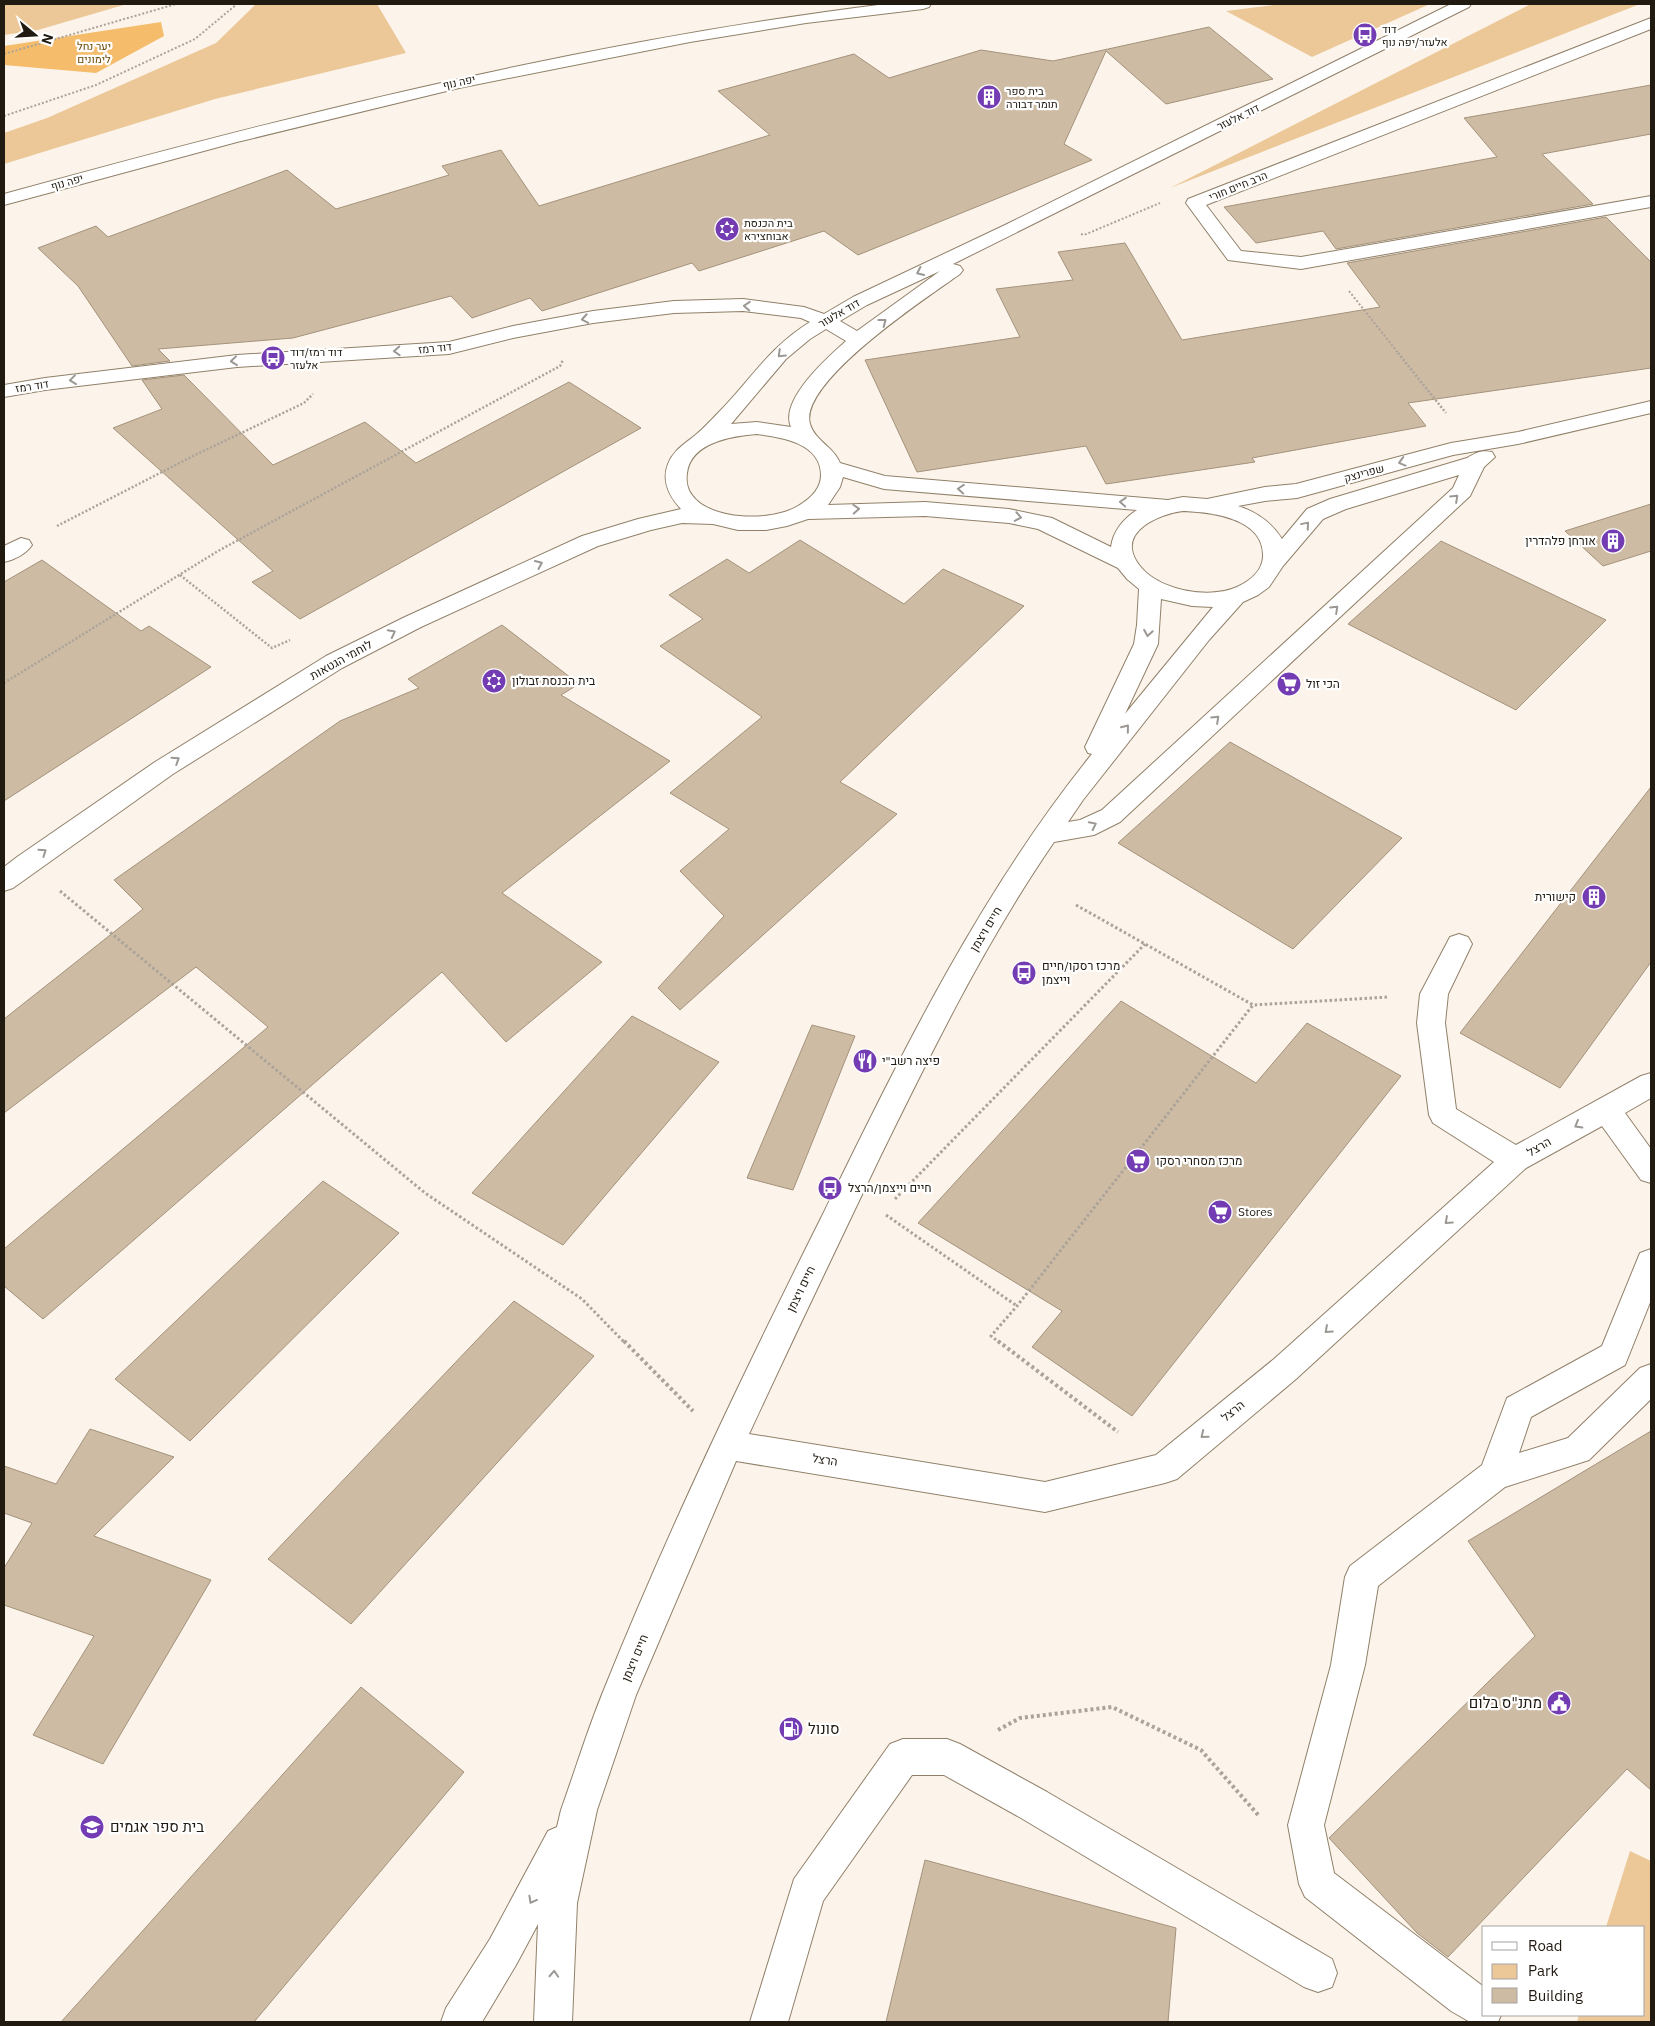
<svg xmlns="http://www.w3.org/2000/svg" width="1655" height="2026" viewBox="0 0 1655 2026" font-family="'IBM Plex Sans',Heebo,sans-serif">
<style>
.green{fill:#ecc898}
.forest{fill:#f4bc6b}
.building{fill:#cdbba3;stroke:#a4927b}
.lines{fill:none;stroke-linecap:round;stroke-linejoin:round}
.minor-casing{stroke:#918069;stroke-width:2}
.path-far3{stroke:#aba39a;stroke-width:2;stroke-dasharray:2 2;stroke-linecap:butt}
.path-far2{stroke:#aba39a;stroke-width:2.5;stroke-dasharray:2 2;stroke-linecap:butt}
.path-far1{stroke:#aba39a;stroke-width:3;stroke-dasharray:2.5 2.5;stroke-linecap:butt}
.path{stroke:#aba39a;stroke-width:4;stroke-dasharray:3 3;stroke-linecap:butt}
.minor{fill:#fff;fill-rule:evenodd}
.oneway{stroke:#9b9894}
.labels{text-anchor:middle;stroke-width:4.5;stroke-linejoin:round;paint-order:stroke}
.far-poi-label{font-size:11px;fill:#211a11;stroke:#fff;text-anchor:start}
.far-park-label{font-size:11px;fill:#6e4a08;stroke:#fff}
.far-street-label{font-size:11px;fill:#211a11;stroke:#fff}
.poi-label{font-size:12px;fill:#211a11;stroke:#fff;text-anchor:start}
.street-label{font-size:12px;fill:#211a11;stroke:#fff}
.near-poi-label{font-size:15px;fill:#211a11;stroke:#fff;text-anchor:start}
</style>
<rect width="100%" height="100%" fill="#fcf4eb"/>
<g class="green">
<path d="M 4,4 L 127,4 L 38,30 L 4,35 Z"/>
<path d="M 256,4 L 377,4 L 406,53 L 215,99 L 4,164 L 4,133 L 47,118 L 216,43 Z"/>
<path d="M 1282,4 L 1430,4 L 1312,57 L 1226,11 Z"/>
<path d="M 1530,4 L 1640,4 L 1170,188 L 1527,6 Z"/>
<path d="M 1630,1851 L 1651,1861 L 1651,2022 L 1577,2022 L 1579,2015 L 1644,2015 L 1644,1927 L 1606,1927 Z"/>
</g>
<path class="forest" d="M 161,22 L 164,36 L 96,73 L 4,65 L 4,46 Z"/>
<g class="building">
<path d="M 1209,27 L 1273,79 L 1166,104 L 1106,51 L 1064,144 L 1092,160 L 858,255 L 824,231 L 699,271 L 692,263 L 542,311 L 530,298 L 472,318 L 451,296 L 293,338 L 158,349 L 170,361 L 132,366 L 78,286 L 38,248 L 96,226 L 108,237 L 287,170 L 336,209 L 449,175 L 442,166 L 501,150 L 539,206 L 770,135 L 718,91 L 854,54 L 889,78 L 981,50 L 1053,61 Z"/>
<path d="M 1651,85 L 1651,134 L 1542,154 L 1593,204 L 1336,249 L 1323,231 L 1256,243 L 1224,207 L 1497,157 L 1464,118 Z"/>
<path d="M 1606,217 L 1651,262 L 1651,368 L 1408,403 L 1426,426 L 1252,458 L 1255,462 L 1106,484 L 1086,446 L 917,472 L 865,360 L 1020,337 L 996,289 L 1073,280 L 1058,252 L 1125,243 L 1182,340 L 1380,307 L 1347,263 Z"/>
<path d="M 184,375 L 273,465 L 365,422 L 416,463 L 569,382 L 641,428 L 300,619 L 252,582 L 273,571 L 113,428 L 162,409 L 142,380 Z"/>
<path d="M 1651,504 L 1651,551 L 1603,566 L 1565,531 Z"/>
<path d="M 800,540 L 904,604 L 943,569 L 1024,606 L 840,782 L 897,814 L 680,1010 L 658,988 L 724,916 L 680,871 L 729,829 L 670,793 L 762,717 L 660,646 L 703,619 L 669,595 L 727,559 L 749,573 Z"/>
<path d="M 1441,541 L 1606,620 L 1516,710 L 1348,624 Z"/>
<path d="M 42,560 L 141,631 L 149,626 L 211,667 L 4,801 L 4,582 Z"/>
<path d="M 502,625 L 579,684 L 561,695 L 670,761 L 502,893 L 602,962 L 506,1042 L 442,972 L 43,1319 L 4,1286 L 4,1249 L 268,1027 L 196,967 L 4,1113 L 4,1019 L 143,909 L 114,880 L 340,721 L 419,688 L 408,679 Z"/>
<path d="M 1230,742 L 1402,838 L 1293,949 L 1118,843 Z"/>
<path d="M 1651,787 L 1651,962 L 1560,1088 L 1460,1033 Z"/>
<path d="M 1121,1001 L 1256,1083 L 1307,1023 L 1401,1076 L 1132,1416 L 1032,1347 L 1062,1311 L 918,1223 Z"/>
<path d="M 632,1016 L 719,1062 L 563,1245 L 472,1193 Z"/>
<path d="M 812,1025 L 855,1036 L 793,1190 L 747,1178 Z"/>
<path d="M 323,1181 L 399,1233 L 190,1441 L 115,1379 Z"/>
<path d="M 514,1301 L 594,1356 L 351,1624 L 268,1559 Z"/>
<path d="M 90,1429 L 174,1457 L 94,1536 L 211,1580 L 103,1764 L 33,1735 L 94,1636 L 4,1605 L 4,1568 L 32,1523 L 4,1513 L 4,1466 L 56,1484 Z"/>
<path d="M 1651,1431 L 1651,1790 L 1627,1769 L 1448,1957 L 1417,1933 L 1329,1838 L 1535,1636 L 1468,1541 Z"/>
<path d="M 361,1687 L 464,1772 L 254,2022 L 61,2022 Z"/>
<path d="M 925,1860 L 1176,1928 L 1168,2022 L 886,2022 Z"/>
</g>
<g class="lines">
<defs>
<g id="minor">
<path d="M 886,4 L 931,4 L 929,7 L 923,9 L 806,23 L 690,42 L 459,88 L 237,142 L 4,205 L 4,194 C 294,114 586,41 886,4 Z"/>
<path d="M 1451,4 L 1471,4 L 1469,7 L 953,264 L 960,266 L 963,270 L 960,274 C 929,296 798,382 810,424 C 815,441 834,447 840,463 L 885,476 L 1168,500 L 1183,497 L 1207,499 L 1265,487 L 1296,484 L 1451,443 L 1518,432 L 1651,401 L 1651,413 L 1518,444 L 1453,455 L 1297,498 L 1265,501 L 1238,506 C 1257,512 1271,522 1282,539 L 1307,509 L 1330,499 L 1467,458 C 1476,453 1481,450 1492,452 L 1495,457 L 1484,467 L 1470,496 L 1120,822 L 1094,835 L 1054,842 C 986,941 933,1049 880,1157 C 836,1249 792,1341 749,1434 L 1045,1482 L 1156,1455 L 1274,1359 L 1494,1162 L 1433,1123 L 1429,1115 L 1417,1023 L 1420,994 L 1450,937 L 1459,934 L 1468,937 L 1472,944 L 1448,994 L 1445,1023 L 1456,1109 L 1516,1145 L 1641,1076 L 1651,1073 L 1651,1098 L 1625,1113 L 1651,1149 L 1651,1183 L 1641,1180 L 1602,1126 L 1526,1168 L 1296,1379 L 1177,1479 L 1165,1483 L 1045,1512 L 736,1461 L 636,1695 L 597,1810 L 577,1903 L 572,2022 L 534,2022 L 538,1924 L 516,1965 L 482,2022 L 441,2022 L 446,2008 L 490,1939 L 548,1831 L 557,1827 L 561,1810 C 575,1771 587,1731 603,1692 C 668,1530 744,1372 822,1216 C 901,1055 979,894 1092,754 L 1088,753 L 1085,747 L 1134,644 L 1137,625 L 1139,589 L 1127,579 L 1118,568 L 1038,529 L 1009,523 L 925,516 L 808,519 L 787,526 L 766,530 L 738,530 L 713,524 L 682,523 L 651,530 L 598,546 L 421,627 L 342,668 L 173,774 L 13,888 L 4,891 L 4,867 L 17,857 L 155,762 L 326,656 L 405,617 L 582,536 L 638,519 L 681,509 C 670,497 661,482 668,464 C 673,451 683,445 693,437 C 702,430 710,421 718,413 C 751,380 768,348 810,322 L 801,318 L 743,311 L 674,313 L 593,323 L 513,338 L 449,354 L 237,367 L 45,390 L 4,397 L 4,385 L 45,378 L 237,355 L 449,342 L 513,326 L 593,311 L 674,301 L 743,299 L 804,307 L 824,314 L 853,297 L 1005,225 ZM 940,271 L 857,331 L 840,321 L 867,305 ZM 826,329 L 846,341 C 828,357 779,400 791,427 L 757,422 L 731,424 L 786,359 L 810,339 ZM 757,434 C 781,437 821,443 821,475 C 821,489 810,499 798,506 C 772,522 710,521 692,495 C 687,489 686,480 687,473 C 691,442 732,436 757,434 ZM 1459,475 L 1453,488 L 1102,810 L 1080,820 L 1068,822 L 1083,800 L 1209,640 L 1243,602 L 1258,595 L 1269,587 L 1283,566 L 1323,519 L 1346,509 ZM 843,477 L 884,489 L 1137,510 C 1124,518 1113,531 1111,547 L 1052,518 L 1009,509 L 925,502 L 828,505 L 840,487 ZM 1183,511 C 1211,512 1265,518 1263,557 C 1262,571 1250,581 1237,587 C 1208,600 1155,590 1137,562 C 1117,531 1160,514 1183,511 ZM 1161,599 L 1192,606 L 1213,607 L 1125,714 L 1158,644 Z"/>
<path d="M 1651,18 L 1651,29 L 1206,205 L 1241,251 L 1301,257 L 1651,196 L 1651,207 L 1301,269 L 1228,260 L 1186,203 L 1188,199 Z"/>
<path d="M 21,538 L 29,540 L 32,545 C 26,554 14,560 4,562 L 4,546 Z"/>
<path d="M 1651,1249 L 1651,1300 L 1625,1365 L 1531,1417 L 1519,1453 L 1568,1438 L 1640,1368 L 1651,1364 L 1651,1399 L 1589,1460 L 1505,1487 L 1378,1586 L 1365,1665 L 1324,1825 L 1334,1873 L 1484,1987 L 1484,2015 L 1501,2015 L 1498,2022 L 1470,2022 L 1451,2011 L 1305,1897 L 1299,1884 L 1288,1825 L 1331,1665 L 1345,1577 L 1350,1566 L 1482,1465 L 1507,1398 L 1602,1346 L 1640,1253 Z"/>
<path d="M 903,1739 L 947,1739 L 960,1744 L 1047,1792 L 1332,1959 L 1337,1973 L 1332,1987 L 1318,1992 L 1304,1987 L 1021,1818 L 944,1775 L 912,1775 L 823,1901 L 788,2022 L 750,2022 L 794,1879 L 890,1744 Z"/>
</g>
</defs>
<use href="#minor" class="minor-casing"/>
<g class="path-far3">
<path d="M 4,54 L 176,4"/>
<path d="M 4,116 L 96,85 L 195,39 L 237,4"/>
<path d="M 1081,234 L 1084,235 L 1160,203"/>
<path d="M 1349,291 L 1399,354"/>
</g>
<g class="path-far2">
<path d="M 1398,353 L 1446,413"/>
<path d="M 57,526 L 195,455 L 304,403 L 313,394"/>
<path d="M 180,575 L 272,648 L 290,640"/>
<path d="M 4,683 L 218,551 L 560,366 L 563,360"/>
</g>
<g class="path-far1">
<path d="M 60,891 L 425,1193 L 582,1299 L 625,1343"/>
<path d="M 1076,905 L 1253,1005 L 1389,997"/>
<path d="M 895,1199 L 1145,944"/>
<path d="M 886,1215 L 1017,1306"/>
<path d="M 1000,1343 L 991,1336 L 1017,1306 L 1253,1005"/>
</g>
<g class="path">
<path d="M 624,1341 L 693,1411"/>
<path d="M 998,1341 L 1118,1432"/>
<path d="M 998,1730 L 1020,1718 L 1112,1707 L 1201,1750 L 1259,1816"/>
</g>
<use href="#minor" class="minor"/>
</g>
<defs><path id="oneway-chevron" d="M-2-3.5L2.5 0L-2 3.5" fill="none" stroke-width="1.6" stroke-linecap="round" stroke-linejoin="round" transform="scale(1.25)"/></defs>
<g class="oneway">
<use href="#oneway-chevron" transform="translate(920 272) rotate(155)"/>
<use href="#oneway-chevron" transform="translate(747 306) rotate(-176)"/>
<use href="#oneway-chevron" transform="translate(585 319) rotate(170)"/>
<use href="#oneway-chevron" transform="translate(883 322) rotate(-37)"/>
<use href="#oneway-chevron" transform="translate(397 351) rotate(177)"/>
<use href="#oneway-chevron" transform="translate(781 354) rotate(136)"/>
<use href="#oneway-chevron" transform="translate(234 361) rotate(174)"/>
<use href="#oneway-chevron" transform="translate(73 380) rotate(173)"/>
<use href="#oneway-chevron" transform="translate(1402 462) rotate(165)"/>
<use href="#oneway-chevron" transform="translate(961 489) rotate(-176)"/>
<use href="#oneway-chevron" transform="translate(1455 498) rotate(-43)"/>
<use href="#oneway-chevron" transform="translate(1123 502) rotate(-176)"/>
<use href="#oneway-chevron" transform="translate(856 509) rotate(-3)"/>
<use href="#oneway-chevron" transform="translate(1018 517) rotate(11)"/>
<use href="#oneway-chevron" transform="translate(1306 525) rotate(-50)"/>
<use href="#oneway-chevron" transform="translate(539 564) rotate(-24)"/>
<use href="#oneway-chevron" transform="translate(1335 609) rotate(-43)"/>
<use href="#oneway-chevron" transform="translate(392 633) rotate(-27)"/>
<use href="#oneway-chevron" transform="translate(1148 633) rotate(99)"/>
<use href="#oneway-chevron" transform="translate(1216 719) rotate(-43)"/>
<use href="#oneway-chevron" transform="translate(1126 728) rotate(-51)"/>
<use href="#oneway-chevron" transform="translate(176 760) rotate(-33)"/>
<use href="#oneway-chevron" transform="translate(1093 825) rotate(-26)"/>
<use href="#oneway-chevron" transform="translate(43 852) rotate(-35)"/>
<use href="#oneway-chevron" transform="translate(1578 1125) rotate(150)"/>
<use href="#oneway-chevron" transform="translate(1448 1221) rotate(138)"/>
<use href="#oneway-chevron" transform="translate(1328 1330) rotate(138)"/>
<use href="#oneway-chevron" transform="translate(1204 1435) rotate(141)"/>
<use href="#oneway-chevron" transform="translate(532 1900) rotate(119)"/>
<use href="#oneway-chevron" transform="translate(554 1974) rotate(-87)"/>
</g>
<defs>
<symbol id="bus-disc" viewBox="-11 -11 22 22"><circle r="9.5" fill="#743cb3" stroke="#fff"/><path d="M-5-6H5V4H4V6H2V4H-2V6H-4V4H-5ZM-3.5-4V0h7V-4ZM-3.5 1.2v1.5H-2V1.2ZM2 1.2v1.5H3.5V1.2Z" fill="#fff"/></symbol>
<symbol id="building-disc" viewBox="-11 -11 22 22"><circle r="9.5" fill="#743cb3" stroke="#fff"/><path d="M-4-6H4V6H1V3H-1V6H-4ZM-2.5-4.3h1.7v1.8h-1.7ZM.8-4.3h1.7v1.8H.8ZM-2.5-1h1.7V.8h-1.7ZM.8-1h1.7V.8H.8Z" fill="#fff"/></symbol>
<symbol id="synagogue-disc" viewBox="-11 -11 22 22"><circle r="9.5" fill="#743cb3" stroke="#fff"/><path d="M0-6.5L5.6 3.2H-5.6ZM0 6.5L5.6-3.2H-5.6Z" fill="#fff"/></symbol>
<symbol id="supermarket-disc" viewBox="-11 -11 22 22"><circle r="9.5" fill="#743cb3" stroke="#fff"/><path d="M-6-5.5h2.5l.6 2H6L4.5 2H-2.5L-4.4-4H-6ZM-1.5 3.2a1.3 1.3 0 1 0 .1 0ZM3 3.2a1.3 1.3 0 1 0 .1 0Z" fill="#fff"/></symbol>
<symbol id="restaurant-disc" viewBox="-11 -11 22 22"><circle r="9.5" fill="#743cb3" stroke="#fff"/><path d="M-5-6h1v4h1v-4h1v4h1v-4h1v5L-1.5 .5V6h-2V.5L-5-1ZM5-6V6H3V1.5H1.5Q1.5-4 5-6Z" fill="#fff"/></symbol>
<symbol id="civic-disc" viewBox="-11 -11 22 22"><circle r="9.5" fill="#743cb3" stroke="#fff"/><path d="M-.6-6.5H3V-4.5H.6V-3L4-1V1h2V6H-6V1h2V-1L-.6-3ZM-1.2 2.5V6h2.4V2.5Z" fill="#fff"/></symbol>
<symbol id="fuel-disc" viewBox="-11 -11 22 22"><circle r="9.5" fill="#743cb3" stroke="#fff"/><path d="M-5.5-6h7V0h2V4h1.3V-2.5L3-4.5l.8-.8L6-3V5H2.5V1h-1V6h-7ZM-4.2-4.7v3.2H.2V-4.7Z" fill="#fff"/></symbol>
<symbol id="school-disc" viewBox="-11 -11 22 22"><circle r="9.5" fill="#743cb3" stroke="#fff"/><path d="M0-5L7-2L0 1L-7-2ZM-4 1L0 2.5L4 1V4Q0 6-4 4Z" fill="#fff"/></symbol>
</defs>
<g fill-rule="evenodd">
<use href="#bus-disc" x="1351" y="21" width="28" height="28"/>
<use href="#building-disc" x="975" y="83" width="28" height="28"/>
<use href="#synagogue-disc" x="713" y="215" width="28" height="28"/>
<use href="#bus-disc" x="259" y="344" width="28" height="28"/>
<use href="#building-disc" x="1599" y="527" width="28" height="28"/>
<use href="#synagogue-disc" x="480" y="667" width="28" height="28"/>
<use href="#supermarket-disc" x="1275" y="670" width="28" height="28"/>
<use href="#building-disc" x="1580" y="883" width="28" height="28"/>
<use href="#bus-disc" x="1010" y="959" width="28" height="28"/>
<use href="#restaurant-disc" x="851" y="1047" width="28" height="28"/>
<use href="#supermarket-disc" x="1124" y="1147" width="28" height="28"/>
<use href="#bus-disc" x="816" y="1174" width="28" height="28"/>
<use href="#supermarket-disc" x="1206" y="1198" width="28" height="28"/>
<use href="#civic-disc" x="1545" y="1689" width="28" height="28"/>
<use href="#fuel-disc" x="777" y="1715" width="28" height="28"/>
<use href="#school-disc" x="78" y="1813" width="28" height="28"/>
</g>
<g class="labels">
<g class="far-poi-label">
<text x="1382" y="33">דוד<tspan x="1382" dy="13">אלעזר/יפה נוף</tspan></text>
<text x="1006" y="95">בית ספר<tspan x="1006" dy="13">תומר דבורה</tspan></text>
<text x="744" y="227">בית הכנסת<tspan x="744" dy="13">אבוחצירא</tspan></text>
<text x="290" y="356">דוד רמז/דוד<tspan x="290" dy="13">אלעזר</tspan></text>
</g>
<g class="far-park-label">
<text x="94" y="50">יער נחל<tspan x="94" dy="13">לימונים</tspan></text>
</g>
<g class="far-street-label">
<text transform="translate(459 82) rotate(-12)" y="4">יפה נוף</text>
<text transform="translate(1238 117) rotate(-26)" y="4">דוד אלעזר</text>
<text transform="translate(67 182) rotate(-16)" y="4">יפה נוף</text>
<text transform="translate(1238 186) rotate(-22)" y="4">הרב חיים חורי</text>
<text transform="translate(839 313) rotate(-30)" y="4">דוד אלעזר</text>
<text transform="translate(435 348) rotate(-6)" y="4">דוד רמז</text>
<text transform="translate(32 386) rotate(-9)" y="4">דוד רמז</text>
<text transform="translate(1364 473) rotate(-15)" y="4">שפרינצק</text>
</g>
<g class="poi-label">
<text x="1596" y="545" text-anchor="end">אורחן פלהדרין</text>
<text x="512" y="685">בית הכנסת זבולון</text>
<text x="1306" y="688">הכי זול</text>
<text x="1576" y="901" text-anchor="end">קישורית</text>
<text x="1042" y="970">מרכז רסקו/חיים<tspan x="1042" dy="14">וייצמן</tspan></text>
<text x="882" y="1065">פיצה רשב"י</text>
<text x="1156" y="1165">מרכז מסחרי רסקו</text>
<text x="848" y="1192">חיים וייצמן/הרצל</text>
<text x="1238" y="1216">Stores</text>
</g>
<g class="street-label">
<text transform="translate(341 660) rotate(-29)" y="4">לוחמי הגטאות</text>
<text transform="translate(986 929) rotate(-59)" y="4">חיים ויצמן</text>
<text transform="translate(1539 1147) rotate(-30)" y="4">הרצל</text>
<text transform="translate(801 1289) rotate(-64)" y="4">חיים ויצמן</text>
<text transform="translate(1233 1411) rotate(-39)" y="4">הרצל</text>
<text transform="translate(825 1460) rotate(9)" y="4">הרצל</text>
<text transform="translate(635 1658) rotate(-67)" y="4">חיים ויצמן</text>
</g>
<g class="near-poi-label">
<text x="1542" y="1708" text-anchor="end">מתנ"ס בלום</text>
<text x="808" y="1734">סונול</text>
<text x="110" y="1832">בית ספר אגמים</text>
</g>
</g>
<rect width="1655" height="2026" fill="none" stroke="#211a11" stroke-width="10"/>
<rect x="1482" y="1926" width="162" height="90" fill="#ffffff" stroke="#a6a3a0"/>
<rect x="1492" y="1942" width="25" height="8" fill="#ffffff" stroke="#a6a3a0"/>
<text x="1528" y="1951" font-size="15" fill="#211a11">Road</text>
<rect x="1492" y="1964" width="25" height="15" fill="#ecc898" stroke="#a6a3a0"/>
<text x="1528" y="1976" font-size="15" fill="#211a11">Park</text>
<rect x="1492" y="1988" width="25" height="15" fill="#cdbba3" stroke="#a6a3a0"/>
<text x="1528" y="2001" font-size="15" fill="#211a11">Building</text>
<g transform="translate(35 35) rotate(108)" stroke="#ffffff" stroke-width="4" paint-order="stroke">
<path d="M0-4L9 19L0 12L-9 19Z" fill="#211a11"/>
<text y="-8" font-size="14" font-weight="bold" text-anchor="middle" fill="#211a11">N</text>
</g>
</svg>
